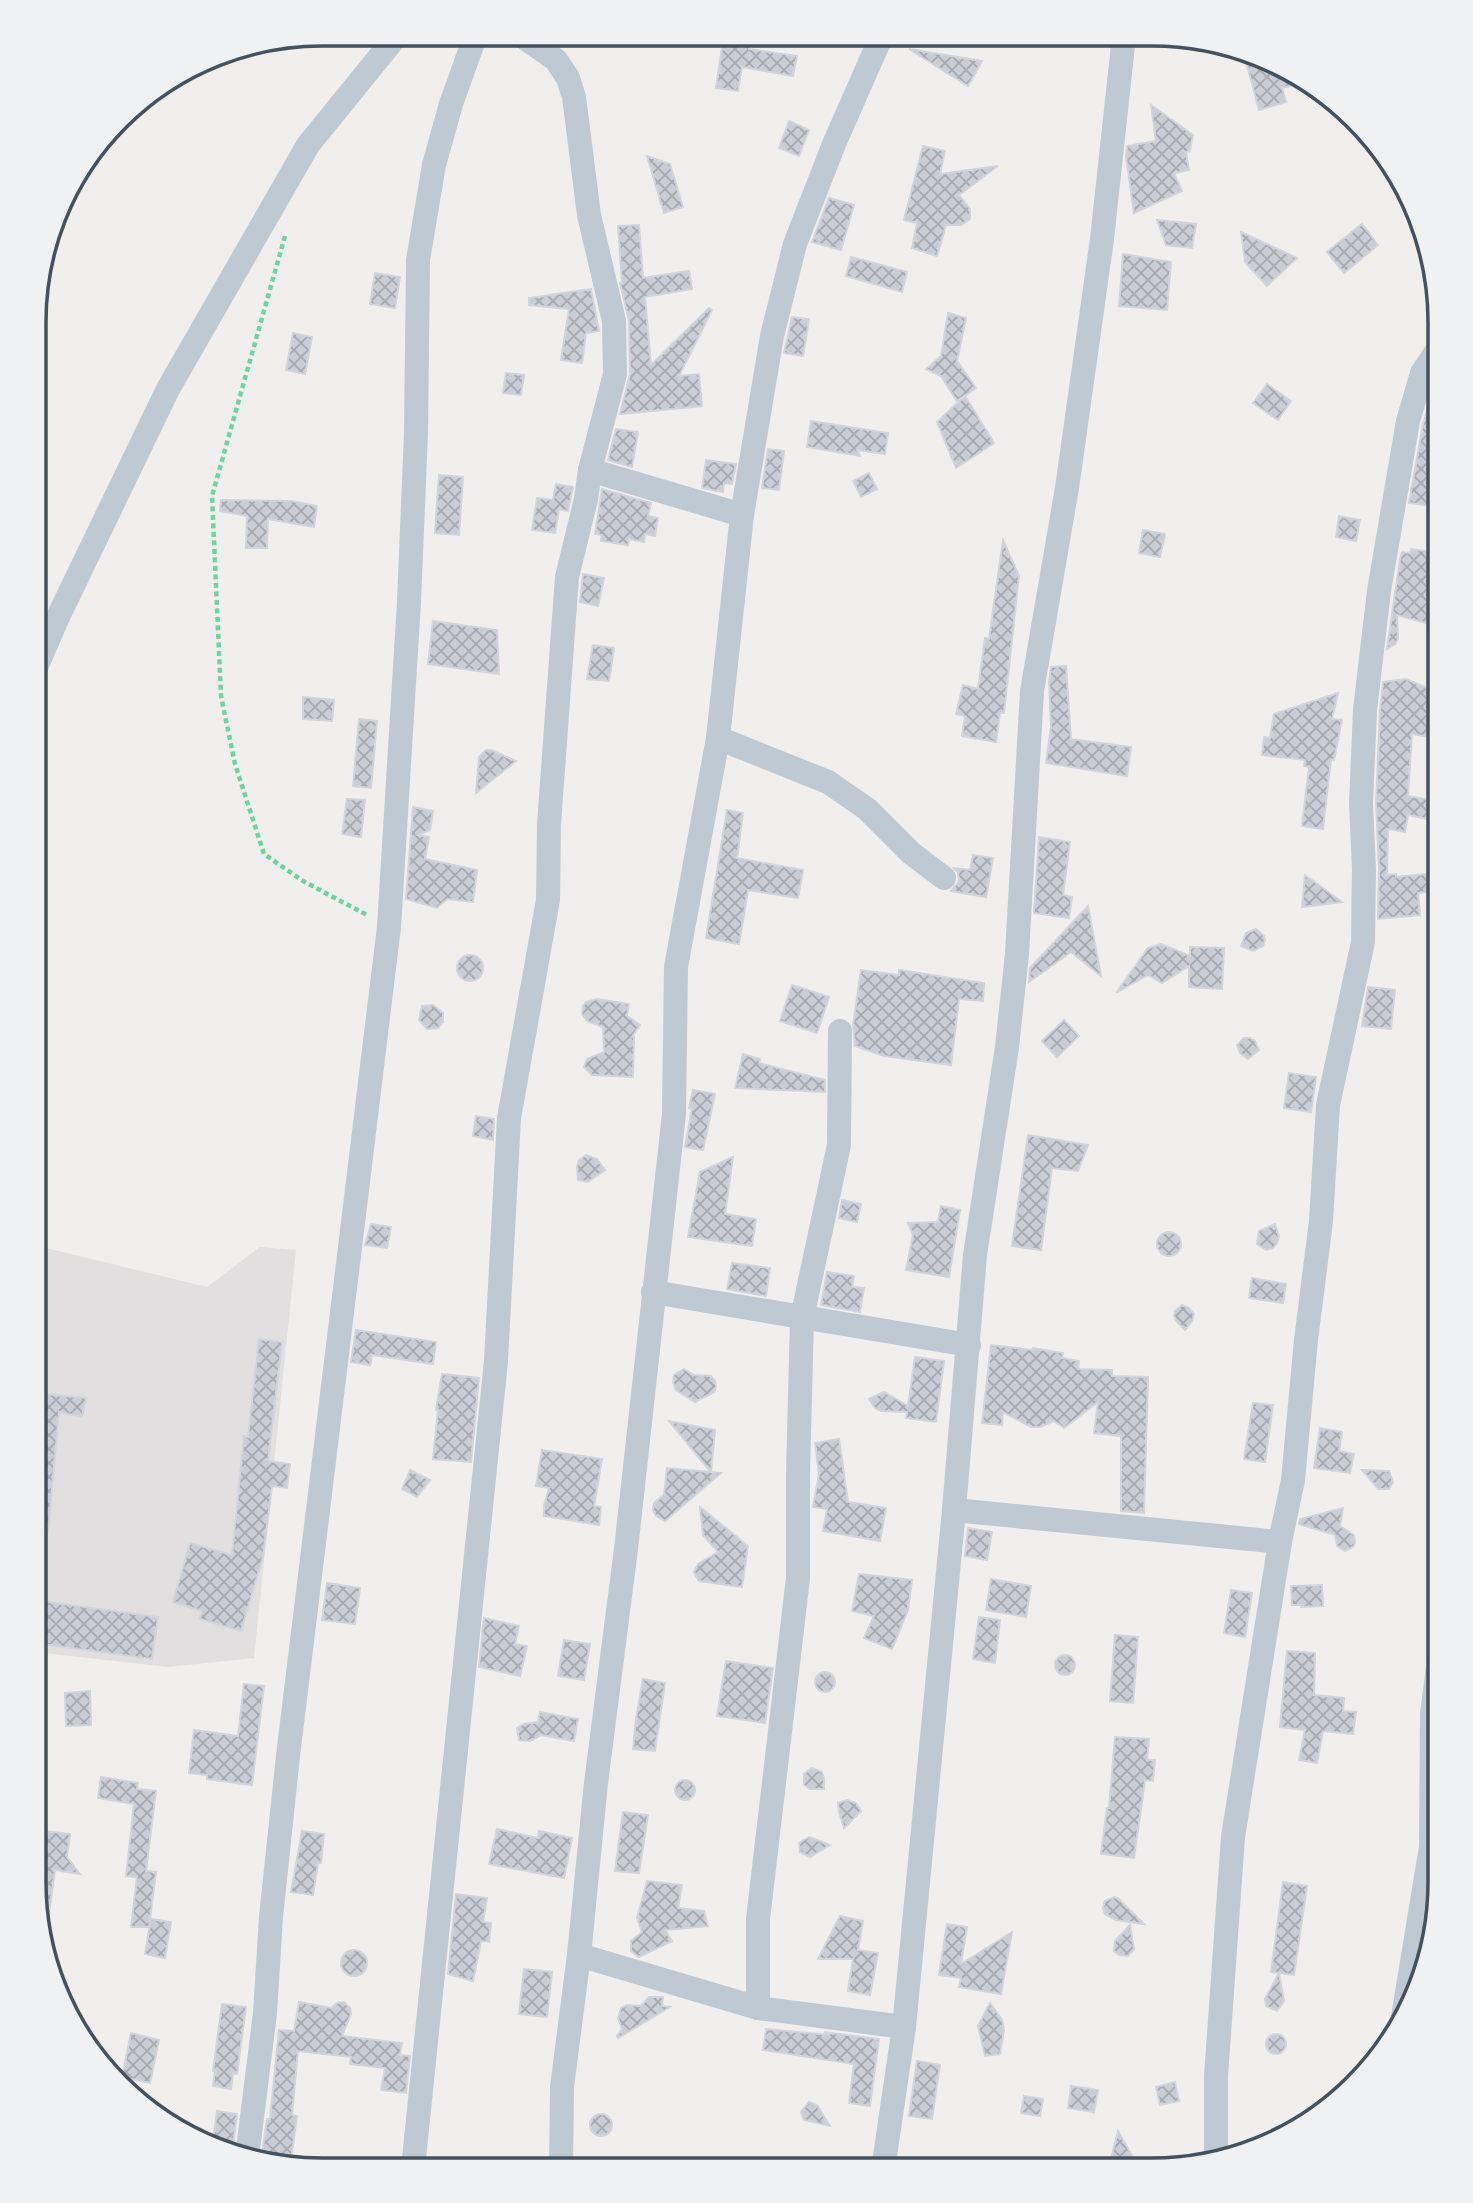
<svg xmlns="http://www.w3.org/2000/svg" width="1473" height="2203" viewBox="0 0 1473 2203" font-family="Quicksand,sans-serif">
<style>
.education{fill:#e2dfe0}
.building{fill:url(#building-cross-hatch);stroke:#d2d4db;stroke-width:2}
.lines{fill:none;stroke-linecap:round;stroke-linejoin:round}
.path{stroke:#6ed4a2;stroke-width:4.5;stroke-dasharray:5 3.5;stroke-linecap:butt}
.minor{stroke:#bec9d2;stroke-width:24}
.rim{fill:none;stroke:#45525e;stroke-width:3.5}
</style>
<defs>
<pattern id="building-cross-hatch" width="8" height="8" patternUnits="userSpaceOnUse" patternTransform="scale(1.75)"><rect width="8" height="8" fill="#cacdd4"/><path d="M0 0l8 8M0 8l8-8" fill="none" stroke="#a6a9af"/></pattern>
</defs>
<rect width="100%" height="100%" fill="#f1eeee"/>
<path class="education" d="M 34,1245 L 207,1287 L 260,1247 L 296,1250 L 254,1658 L 168,1667 L 34,1652 Z"/>
<g class="building">
<path d="M 724,34 L 750,34 L 749,49 L 797,56 L 793,76 L 742,67 L 738,91 L 716,88 Z"/>
<path d="M 909,49 L 982,61 L 968,86 Z"/>
<path d="M 1243,50 L 1261,55 L 1307,82 L 1282,88 L 1286,102 L 1259,110 Z"/>
<path d="M 1151,105 L 1193,135 L 1190,151 L 1186,152 L 1189,170 L 1174,173 L 1182,191 L 1134,213 L 1126,157 L 1127,146 L 1156,141 Z"/>
<path d="M 789,121 L 809,130 L 799,156 L 779,148 Z"/>
<path d="M 923,146 L 945,151 L 940,174 L 998,166 L 959,195 L 970,209 L 970,219 L 961,225 L 946,225 L 937,256 L 912,248 L 917,223 L 904,220 Z"/>
<path d="M 647,156 L 670,164 L 683,207 L 664,213 Z"/>
<path d="M 829,198 L 854,205 L 841,250 L 812,242 Z"/>
<path d="M 1157,220 L 1196,224 L 1192,248 L 1166,245 Z"/>
<path d="M 1362,224 L 1378,245 L 1344,273 L 1327,252 Z"/>
<path d="M 639,225 L 643,278 L 689,271 L 692,289 L 645,297 L 651,365 L 709,308 L 712,310 L 679,376 L 699,374 L 702,406 L 620,414 L 630,374 L 629,321 L 620,283 L 622,283 L 618,226 Z"/>
<path d="M 1241,232 L 1297,258 L 1267,286 L 1245,262 Z"/>
<path d="M 1123,254 L 1171,262 L 1167,310 L 1119,306 Z"/>
<path d="M 851,257 L 907,272 L 902,292 L 846,276 Z"/>
<path d="M 375,273 L 400,277 L 395,308 L 370,304 Z"/>
<path d="M 591,289 L 599,331 L 586,333 L 582,363 L 561,360 L 569,309 L 529,305 L 529,298 Z"/>
<path d="M 948,313 L 966,318 L 957,361 L 976,388 L 957,401 L 941,376 L 926,369 L 941,356 Z"/>
<path d="M 792,317 L 809,319 L 803,356 L 784,353 Z"/>
<path d="M 293,333 L 312,337 L 305,374 L 286,370 Z"/>
<path d="M 506,373 L 524,375 L 521,395 L 503,393 Z"/>
<path d="M 1267,384 L 1291,401 L 1278,420 L 1253,403 Z"/>
<path d="M 965,396 L 994,443 L 956,468 L 937,422 Z"/>
<path d="M 1428,407 L 1440,408 L 1440,433 L 1435,462 L 1440,463 L 1440,507 L 1409,503 L 1423,424 Z"/>
<path d="M 811,421 L 888,433 L 885,454 L 857,450 L 860,456 L 807,447 Z"/>
<path d="M 616,429 L 638,432 L 632,467 L 608,460 Z"/>
<path d="M 768,449 L 784,451 L 779,490 L 762,488 Z"/>
<path d="M 706,460 L 736,464 L 732,484 L 724,483 L 723,492 L 702,488 Z"/>
<path d="M 869,473 L 877,489 L 861,497 L 853,481 Z"/>
<path d="M 439,475 L 463,477 L 459,535 L 435,533 Z"/>
<path d="M 556,484 L 573,487 L 568,511 L 559,509 L 555,533 L 532,530 L 537,498 L 553,500 Z"/>
<path d="M 602,489 L 651,503 L 648,516 L 658,518 L 655,536 L 645,534 L 644,542 L 629,539 L 628,545 L 601,541 L 602,535 L 595,534 Z"/>
<path d="M 221,500 L 291,501 L 317,506 L 314,527 L 268,519 L 267,548 L 246,548 L 247,516 L 220,511 Z"/>
<path d="M 1339,516 L 1360,520 L 1356,541 L 1336,537 Z"/>
<path d="M 1143,530 L 1165,534 L 1160,557 L 1139,553 Z"/>
<path d="M 1003,540 L 1019,576 L 1004,713 L 1000,713 L 996,742 L 962,736 L 965,716 L 956,714 L 963,685 L 978,689 L 985,638 L 989,639 Z"/>
<path d="M 1411,549 L 1440,553 L 1440,627 L 1397,615 L 1398,639 L 1395,644 L 1387,649 L 1400,559 L 1402,552 L 1410,553 Z"/>
<path d="M 583,574 L 604,578 L 598,606 L 580,602 Z"/>
<path d="M 433,621 L 497,630 L 499,674 L 428,664 Z"/>
<path d="M 593,645 L 614,648 L 609,681 L 587,679 Z"/>
<path d="M 1066,666 L 1071,739 L 1131,747 L 1127,776 L 1046,763 L 1051,727 L 1049,682 L 1051,667 Z"/>
<path d="M 1440,671 L 1440,739 L 1412,734 L 1408,796 L 1431,800 L 1428,819 L 1408,815 L 1405,832 L 1388,829 L 1387,875 L 1396,874 L 1396,877 L 1436,873 L 1438,891 L 1418,893 L 1420,915 L 1378,919 L 1379,869 L 1376,803 L 1380,711 L 1383,682 L 1406,679 L 1427,688 Z"/>
<path d="M 1338,693 L 1332,719 L 1342,720 L 1334,760 L 1331,759 L 1323,829 L 1302,826 L 1309,767 L 1304,766 L 1305,760 L 1262,755 L 1264,737 L 1270,738 L 1274,714 Z"/>
<path d="M 303,697 L 334,700 L 332,721 L 303,719 Z"/>
<path d="M 359,719 L 377,721 L 371,788 L 353,786 Z"/>
<path d="M 486,750 L 491,750 L 516,761 L 476,793 L 479,757 Z"/>
<path d="M 347,799 L 365,800 L 361,837 L 342,834 Z"/>
<path d="M 413,807 L 433,811 L 430,830 L 418,835 L 429,837 L 425,859 L 477,870 L 473,902 L 447,899 L 437,908 L 406,899 Z"/>
<path d="M 727,810 L 743,813 L 737,858 L 803,870 L 798,898 L 748,890 L 739,944 L 706,938 Z"/>
<path d="M 1039,837 L 1070,842 L 1063,895 L 1072,897 L 1069,918 L 1034,913 Z"/>
<path d="M 973,855 L 993,858 L 986,897 L 951,891 L 959,881 L 958,873 L 954,868 L 970,870 Z"/>
<path d="M 1305,875 L 1342,902 L 1302,907 Z"/>
<path d="M 1088,906 L 1101,976 L 1071,952 L 1029,982 L 1030,968 Z"/>
<path d="M 1256,929 L 1264,936 L 1265,940 L 1263,946 L 1253,951 L 1241,946 L 1246,933 Z"/>
<path d="M 1161,944 L 1190,956 L 1190,947 L 1224,948 L 1222,989 L 1189,987 L 1189,966 L 1162,983 L 1148,975 L 1116,993 L 1148,948 Z"/>
<circle cx="470" cy="968" r="13"/>
<path d="M 861,970 L 899,975 L 899,970 L 984,983 L 983,1001 L 959,999 L 951,1065 L 884,1056 L 855,1046 L 853,1025 Z"/>
<path d="M 792,985 L 829,997 L 817,1033 L 780,1021 Z"/>
<path d="M 1368,987 L 1395,990 L 1391,1029 L 1362,1026 Z"/>
<path d="M 597,999 L 629,1004 L 627,1016 L 640,1025 L 632,1037 L 634,1037 L 633,1077 L 592,1075 L 584,1067 L 587,1059 L 604,1052 L 603,1027 L 587,1021 L 582,1014 L 583,1006 L 586,1002 Z"/>
<path d="M 433,1005 L 443,1013 L 443,1022 L 438,1028 L 427,1029 L 419,1020 L 422,1006 Z"/>
<path d="M 1064,1020 L 1079,1036 L 1057,1057 L 1042,1041 Z"/>
<path d="M 1244,1038 L 1250,1038 L 1255,1041 L 1259,1050 L 1248,1059 L 1240,1053 L 1237,1045 Z"/>
<path d="M 743,1054 L 760,1059 L 759,1063 L 825,1080 L 825,1092 L 735,1088 Z"/>
<path d="M 1289,1073 L 1316,1077 L 1311,1112 L 1284,1108 Z"/>
<path d="M 693,1090 L 715,1094 L 703,1150 L 685,1147 L 692,1108 L 689,1108 Z"/>
<path d="M 476,1116 L 494,1119 L 493,1140 L 473,1136 Z"/>
<path d="M 1028,1135 L 1088,1145 L 1078,1171 L 1052,1168 L 1041,1250 L 1012,1246 Z"/>
<path d="M 586,1155 L 597,1159 L 605,1170 L 588,1182 L 578,1180 L 577,1167 L 579,1160 Z"/>
<path d="M 733,1157 L 725,1214 L 756,1219 L 752,1246 L 688,1237 L 700,1172 Z"/>
<path d="M 842,1200 L 861,1204 L 857,1222 L 839,1218 Z"/>
<path d="M 941,1206 L 960,1210 L 949,1277 L 906,1270 L 913,1235 L 908,1223 L 938,1222 Z"/>
<path d="M 371,1224 L 391,1227 L 387,1248 L 365,1245 Z"/>
<path d="M 1275,1224 L 1279,1237 L 1277,1243 L 1273,1248 L 1266,1250 L 1257,1244 L 1259,1231 Z"/>
<circle cx="1169" cy="1244" r="12"/>
<path d="M 732,1263 L 770,1268 L 766,1296 L 727,1289 Z"/>
<path d="M 827,1272 L 854,1276 L 852,1287 L 864,1288 L 860,1312 L 821,1305 Z"/>
<path d="M 1252,1278 L 1286,1284 L 1283,1303 L 1249,1298 Z"/>
<path d="M 1182,1305 L 1189,1308 L 1194,1314 L 1192,1321 L 1185,1330 L 1177,1322 L 1174,1316 L 1175,1311 Z"/>
<path d="M 356,1330 L 436,1342 L 433,1364 L 372,1355 L 370,1365 L 351,1362 Z"/>
<path d="M 259,1339 L 282,1342 L 268,1461 L 290,1464 L 287,1488 L 272,1486 L 263,1557 L 241,1631 L 200,1619 L 202,1611 L 173,1602 L 190,1543 L 232,1555 L 244,1436 L 248,1437 Z"/>
<path d="M 991,1345 L 1032,1350 L 1033,1348 L 1063,1353 L 1062,1358 L 1079,1361 L 1078,1369 L 1112,1370 L 1112,1376 L 1148,1377 L 1144,1513 L 1121,1511 L 1121,1436 L 1094,1433 L 1098,1402 L 1064,1428 L 1054,1421 L 1040,1427 L 1031,1427 L 1003,1412 L 1002,1425 L 982,1423 Z"/>
<path d="M 915,1357 L 944,1361 L 936,1422 L 906,1418 L 907,1412 L 881,1411 L 875,1408 L 869,1399 L 884,1392 L 908,1406 Z"/>
<path d="M 684,1369 L 694,1375 L 711,1376 L 715,1381 L 716,1386 L 714,1392 L 695,1402 L 676,1390 L 673,1383 L 674,1375 Z"/>
<path d="M 442,1374 L 479,1378 L 471,1462 L 433,1459 L 438,1410 L 436,1410 Z"/>
<path d="M 34,1393 L 86,1398 L 82,1417 L 59,1412 L 48,1532 L 34,1532 Z"/>
<path d="M 1253,1403 L 1273,1405 L 1265,1462 L 1244,1459 Z"/>
<path d="M 669,1421 L 715,1430 L 711,1472 L 721,1473 L 665,1521 L 656,1516 L 653,1510 L 654,1503 L 664,1495 L 667,1468 L 711,1472 Z"/>
<path d="M 1320,1428 L 1342,1432 L 1339,1451 L 1354,1454 L 1350,1473 L 1314,1468 Z"/>
<path d="M 839,1439 L 848,1502 L 886,1508 L 880,1541 L 823,1531 L 827,1509 L 813,1507 L 819,1474 L 815,1443 Z"/>
<path d="M 542,1450 L 602,1459 L 594,1506 L 601,1507 L 599,1525 L 544,1516 L 544,1506 L 549,1488 L 536,1486 Z"/>
<path d="M 410,1470 L 430,1480 L 417,1497 L 402,1489 Z"/>
<path d="M 1362,1470 L 1389,1471 L 1393,1482 L 1389,1489 L 1378,1489 Z"/>
<path d="M 700,1507 L 748,1546 L 742,1587 L 699,1581 L 696,1576 L 694,1572 L 698,1564 L 718,1552 L 703,1535 Z"/>
<path d="M 1343,1508 L 1340,1526 L 1354,1535 L 1355,1541 L 1354,1546 L 1345,1551 L 1337,1546 L 1335,1535 L 1299,1524 L 1300,1519 Z"/>
<path d="M 968,1528 L 992,1532 L 987,1560 L 965,1556 Z"/>
<path d="M 859,1574 L 912,1580 L 908,1610 L 892,1649 L 864,1638 L 874,1616 L 852,1611 Z"/>
<path d="M 991,1579 L 1031,1586 L 1026,1617 L 986,1610 Z"/>
<path d="M 327,1583 L 360,1588 L 355,1624 L 322,1620 Z"/>
<path d="M 1322,1585 L 1323,1606 L 1301,1607 L 1301,1605 L 1292,1605 L 1291,1586 Z"/>
<path d="M 1231,1590 L 1252,1593 L 1245,1637 L 1224,1633 Z"/>
<path d="M 34,1600 L 158,1617 L 152,1659 L 34,1643 Z"/>
<path d="M 979,1617 L 1000,1620 L 995,1663 L 973,1659 Z"/>
<path d="M 484,1618 L 519,1626 L 515,1644 L 527,1646 L 520,1676 L 479,1667 Z"/>
<path d="M 1115,1635 L 1138,1637 L 1133,1703 L 1110,1701 Z"/>
<path d="M 564,1640 L 590,1644 L 584,1680 L 558,1676 Z"/>
<path d="M 1287,1651 L 1315,1653 L 1314,1695 L 1344,1698 L 1343,1711 L 1356,1712 L 1353,1734 L 1323,1731 L 1317,1763 L 1299,1760 L 1305,1730 L 1280,1727 Z"/>
<circle cx="1065" cy="1665" r="10"/>
<path d="M 726,1661 L 773,1668 L 765,1723 L 717,1716 Z"/>
<circle cx="825" cy="1682" r="10"/>
<path d="M 643,1679 L 665,1683 L 655,1751 L 633,1749 L 636,1719 Z"/>
<path d="M 244,1684 L 264,1686 L 252,1785 L 207,1779 L 207,1775 L 189,1773 L 194,1730 L 238,1736 Z"/>
<path d="M 90,1691 L 91,1725 L 66,1726 L 65,1693 Z"/>
<path d="M 540,1712 L 578,1719 L 574,1741 L 541,1735 L 530,1741 L 519,1740 L 517,1728 L 524,1724 L 538,1722 Z"/>
<path d="M 1115,1737 L 1149,1739 L 1147,1760 L 1155,1760 L 1153,1781 L 1145,1780 L 1134,1858 L 1101,1854 L 1107,1808 L 1109,1808 Z"/>
<path d="M 812,1768 L 822,1772 L 824,1778 L 824,1789 L 810,1789 L 804,1785 L 804,1774 Z"/>
<path d="M 101,1777 L 138,1783 L 137,1789 L 156,1791 L 146,1871 L 156,1872 L 149,1927 L 131,1927 L 137,1877 L 126,1876 L 134,1804 L 98,1798 Z"/>
<circle cx="685" cy="1790" r="10"/>
<path d="M 847,1800 L 856,1803 L 861,1811 L 844,1828 L 839,1812 L 838,1803 Z"/>
<path d="M 623,1812 L 648,1815 L 639,1873 L 615,1871 Z"/>
<path d="M 497,1829 L 538,1838 L 539,1831 L 572,1838 L 564,1878 L 489,1864 Z"/>
<path d="M 36,1830 L 70,1834 L 67,1857 L 80,1874 L 55,1870 L 45,1942 L 33,1881 L 33,1849 L 41,1848 Z"/>
<path d="M 302,1831 L 324,1834 L 321,1863 L 318,1863 L 313,1895 L 291,1892 Z"/>
<path d="M 809,1837 L 830,1845 L 810,1857 L 800,1852 L 799,1843 Z"/>
<path d="M 647,1881 L 682,1885 L 678,1908 L 704,1911 L 708,1926 L 665,1930 L 672,1941 L 639,1957 L 631,1951 L 631,1941 L 642,1932 L 637,1918 Z"/>
<path d="M 1283,1882 L 1307,1886 L 1294,1975 L 1271,1972 Z"/>
<path d="M 456,1894 L 487,1898 L 483,1922 L 491,1923 L 489,1942 L 481,1941 L 473,1981 L 448,1974 Z"/>
<path d="M 1114,1897 L 1119,1899 L 1144,1924 L 1116,1920 L 1105,1914 L 1103,1908 L 1105,1901 Z"/>
<path d="M 840,1916 L 863,1921 L 858,1950 L 878,1953 L 870,1995 L 848,1991 L 853,1959 L 818,1959 Z"/>
<path d="M 151,1919 L 171,1922 L 165,1958 L 145,1954 Z"/>
<path d="M 947,1924 L 967,1927 L 961,1964 L 1012,1932 L 1001,1994 L 959,1987 L 961,1978 L 939,1975 Z"/>
<path d="M 1130,1925 L 1134,1949 L 1128,1956 L 1119,1955 L 1114,1951 L 1115,1941 Z"/>
<circle cx="354" cy="1963" r="13"/>
<path d="M 524,1969 L 552,1972 L 547,2017 L 519,2014 Z"/>
<path d="M 1279,1973 L 1284,2001 L 1277,2011 L 1266,2006 L 1265,1999 Z"/>
<path d="M 649,1997 L 663,1997 L 662,2006 L 670,2007 L 618,2038 L 617,2036 L 622,2029 L 618,2018 L 621,2008 L 627,2005 L 641,2006 Z"/>
<path d="M 299,2002 L 331,2008 L 337,2003 L 344,2002 L 350,2008 L 351,2014 L 342,2036 L 402,2043 L 400,2055 L 410,2056 L 406,2093 L 381,2090 L 385,2068 L 350,2064 L 351,2057 L 298,2051 L 292,2115 L 297,2116 L 290,2167 L 285,2167 L 261,2161 L 267,2119 L 270,2119 L 279,2030 L 294,2031 Z"/>
<path d="M 990,2003 L 1002,2020 L 1004,2030 L 1000,2054 L 985,2056 L 978,2026 Z"/>
<path d="M 222,2004 L 246,2007 L 237,2074 L 233,2073 L 231,2089 L 213,2086 L 215,2071 L 213,2071 Z"/>
<path d="M 766,2029 L 830,2035 L 824,2032 L 879,2039 L 870,2106 L 849,2103 L 854,2064 L 763,2050 Z"/>
<path d="M 131,2033 L 159,2040 L 150,2083 L 122,2077 Z"/>
<circle cx="1276" cy="2044" r="10"/>
<path d="M 917,2061 L 940,2065 L 932,2119 L 909,2116 Z"/>
<path d="M 1175,2082 L 1179,2101 L 1160,2105 L 1156,2087 Z"/>
<path d="M 1071,2086 L 1098,2090 L 1094,2112 L 1068,2108 Z"/>
<path d="M 1024,2096 L 1043,2099 L 1040,2116 L 1021,2113 Z"/>
<path d="M 809,2102 L 817,2105 L 830,2126 L 804,2120 L 801,2112 Z"/>
<path d="M 217,2111 L 237,2114 L 232,2153 L 212,2148 Z"/>
<circle cx="601" cy="2125" r="11"/>
<path d="M 1118,2131 L 1134,2159 L 1131,2170 L 1111,2170 L 1111,2159 Z"/>
</g>
<g class="lines">
<path class="path" d="M 285,236 L 212,496 L 221,696 L 235,764 L 264,854 L 303,881 L 367,915"/>
<g class="minor">
<path d="M 590,470 L 742,515"/>
<path d="M 35,670 L 57,619 L 168,389 L 308,145 L 399,33"/>
<path d="M 718,738 L 828,782 L 867,809 L 911,853 L 944,878"/>
<path d="M 653,1292 L 969,1345"/>
<path d="M 954,1510 L 1280,1542"/>
<path d="M 579,1955 L 758,2008 L 904,2027"/>
<path d="M 758,2008 L 758,1919 L 798,1578 L 798,1474 L 802,1318 L 839,1145 L 840,1031"/>
<path d="M 1403,2017 L 1431,1847 L 1432,1714 L 1439,1660"/>
<path d="M 247,2157 L 265,2013 L 271,1917 L 288,1756 L 389,927 L 409,602 L 416,433 L 418,260 L 434,165 L 451,104 L 476,34"/>
<path d="M 1216,2157 L 1216,2076 L 1233,1837 L 1280,1542 L 1293,1480 L 1306,1340 L 1321,1221 L 1328,1105 L 1363,942 L 1364,869 L 1361,803 L 1365,710 L 1379,591 L 1408,421 L 1422,373 L 1440,346"/>
<path d="M 413,2168 L 496,1361 L 509,1118 L 548,900 L 549,824 L 567,577 L 586,499 L 590,470 L 615,374 L 614,321 L 589,215 L 574,97 L 568,78 L 556,60 L 519,34"/>
<path d="M 561,2168 L 562,2087 L 579,1955 L 596,1783 L 626,1549 L 674,1114 L 676,967 L 718,738 L 742,515 L 772,336 L 795,244 L 834,144 L 882,35"/>
<path d="M 883,2169 L 904,2027 L 954,1510 L 975,1255 L 1007,1047 L 1017,954 L 1032,691 L 1067,488 L 1102,239 L 1124,36"/>
</g>
</g>
<path d="M0 0H1473V2203H0ZM322 46H1152A276 276 0 0 1 1428 322V1882A276 276 0 0 1 1152 2158H322A276 276 0 0 1 46 1882V322A276 276 0 0 1 322 46Z" fill="#f0f1f2" fill-rule="evenodd"/>
<path class="rim" d="M322 46H1152A276 276 0 0 1 1428 322V1882A276 276 0 0 1 1152 2158H322A276 276 0 0 1 46 1882V322A276 276 0 0 1 322 46Z"/>
</svg>
